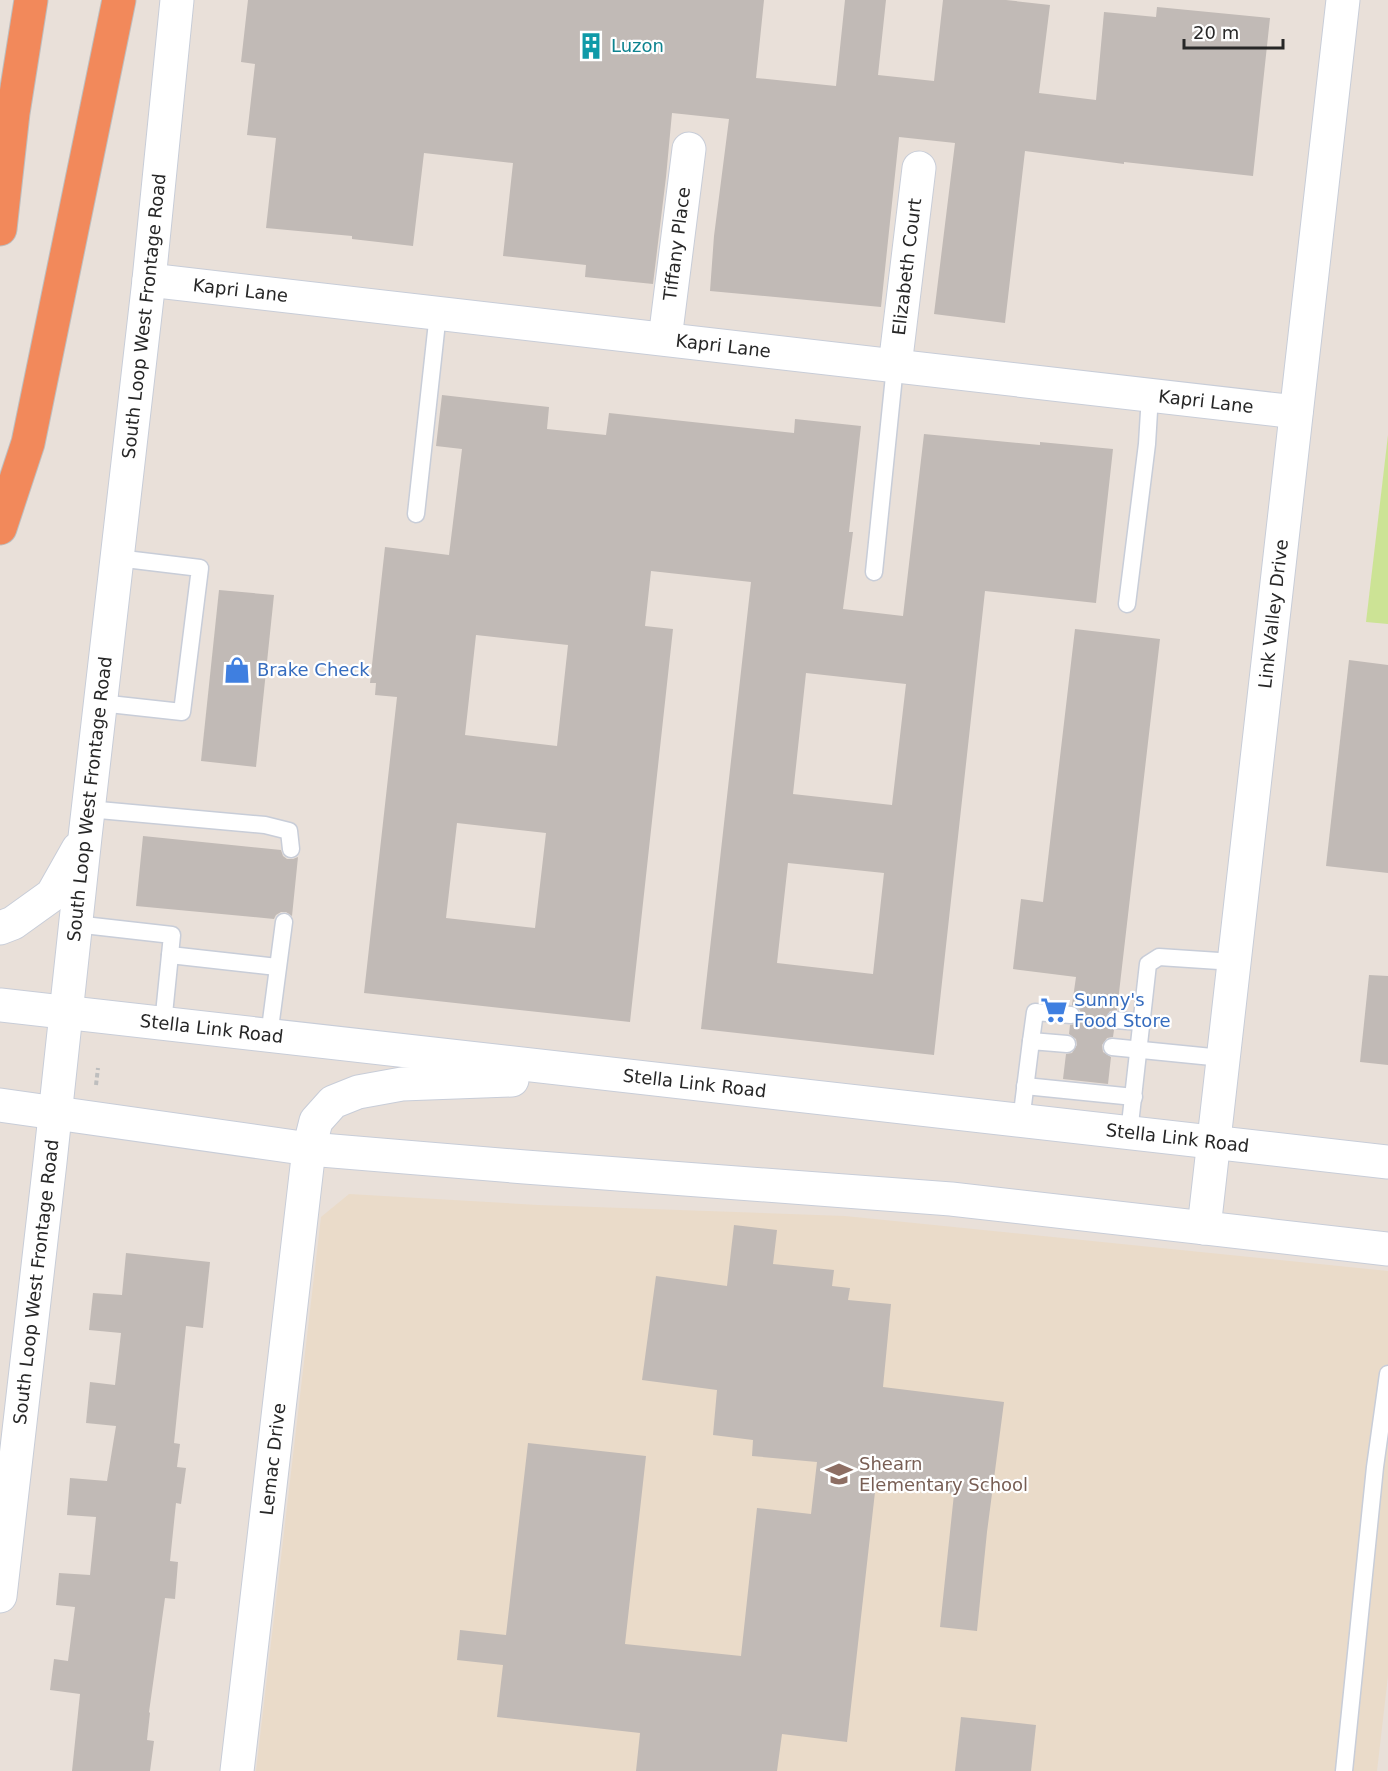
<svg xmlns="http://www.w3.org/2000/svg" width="1388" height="1771" viewBox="0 0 1388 1771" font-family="'DejaVu Sans',sans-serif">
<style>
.education{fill:#eadbc9}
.pitch{fill:#cce395}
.building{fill:#c1bab6;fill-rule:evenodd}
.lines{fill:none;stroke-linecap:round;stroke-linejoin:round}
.lane-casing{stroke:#c8cdd8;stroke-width:19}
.street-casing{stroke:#c8cdd8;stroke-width:35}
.secondary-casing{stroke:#c8cdd8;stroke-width:35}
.highway-casing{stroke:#bebebe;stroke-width:35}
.path{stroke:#bebebe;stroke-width:4;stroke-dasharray:4.5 3;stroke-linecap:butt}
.lane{stroke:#fff;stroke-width:16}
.street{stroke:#fff;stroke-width:33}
.secondary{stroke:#fff;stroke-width:33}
.highway{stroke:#f2895b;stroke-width:33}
.labels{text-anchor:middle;stroke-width:4.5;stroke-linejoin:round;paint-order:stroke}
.culture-label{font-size:18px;fill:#0d838f;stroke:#fff;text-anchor:start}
.street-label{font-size:18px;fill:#272727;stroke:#fff}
.shop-label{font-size:18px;fill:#366cbe;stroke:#fff;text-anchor:start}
.education-label{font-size:18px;fill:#785e54;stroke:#fff;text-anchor:start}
</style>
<rect width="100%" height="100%" fill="#e9e0d9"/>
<path class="education" d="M 349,1194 L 538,1205 L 845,1216 L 1388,1271 L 1388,1676 L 1377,1771 L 256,1771 L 321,1217 Z"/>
<path class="pitch" d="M 1388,435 L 1388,624 L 1366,622 Z"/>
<g class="building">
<path d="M 248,0 L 764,0 L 756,78 L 836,86 L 845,0 L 886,0 L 878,75 L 934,81 L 943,0 L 1006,0 L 1050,5 L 1039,93 L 1096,100 L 1104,12 L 1156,17 L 1157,7 L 1270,18 L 1253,176 L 1124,162 L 1124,164 L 1025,151 L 1005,323 L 934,314 L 955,143 L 899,137 L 881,307 L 710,291 L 714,236 L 729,119 L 672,113 L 666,177 L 653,284 L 585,277 L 586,265 L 503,256 L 513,163 L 424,153 L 413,246 L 352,239 L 352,236 L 266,228 L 276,138 L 247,135 L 255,64 L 241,62 Z"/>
<path d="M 442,395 L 549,407 L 547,429 L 606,435 L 609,413 L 794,433 L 795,419 L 861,426 L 849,532 L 853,532 L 843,609 L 903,616 L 924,434 L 1040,445 L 1040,442 L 1113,449 L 1096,603 L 985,591 L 934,1055 L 701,1029 L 751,582 L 651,571 L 645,626 L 673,629 L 630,1022 L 364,993 L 397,697 L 375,695 L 376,683 L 370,683 L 385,547 L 449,555 L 462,449 L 436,446 ZM 476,635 L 568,645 L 557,746 L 465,735 ZM 806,673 L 906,684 L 892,805 L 793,794 ZM 457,823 L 546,833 L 535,928 L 446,918 ZM 788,863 L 884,873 L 873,974 L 777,963 Z"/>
<path d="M 219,590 L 274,595 L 256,767 L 201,761 Z"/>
<path d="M 1075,629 L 1160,639 L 1117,1010 L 1110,1011 L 1105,1019 L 1106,1025 L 1114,1030 L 1113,1037 L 1107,1038 L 1102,1045 L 1103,1052 L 1111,1057 L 1108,1084 L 1063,1079 L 1066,1054 L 1072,1053 L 1077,1045 L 1076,1039 L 1069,1034 L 1070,1025 L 1076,1024 L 1081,1016 L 1080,1010 L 1072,1005 L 1076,977 L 1013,969 L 1021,899 L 1043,902 Z"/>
<path d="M 1349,660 L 1388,665 L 1388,873 L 1326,866 Z"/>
<path d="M 143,836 L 281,850 L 283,856 L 287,859 L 293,859 L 298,857 L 292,916 L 286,912 L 281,912 L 276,915 L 274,919 L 136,906 Z"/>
<path d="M 1369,975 L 1388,976 L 1388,1065 L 1360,1062 Z"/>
<path d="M 734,1225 L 777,1230 L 773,1264 L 834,1270 L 832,1286 L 850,1288 L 848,1300 L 891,1304 L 883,1387 L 1004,1402 L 987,1532 L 977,1631 L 940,1627 L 954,1494 L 876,1483 L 847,1742 L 782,1734 L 777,1771 L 636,1771 L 640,1733 L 497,1717 L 503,1665 L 457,1660 L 460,1630 L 506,1635 L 528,1443 L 646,1456 L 625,1644 L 741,1656 L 757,1508 L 811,1514 L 817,1462 L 752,1456 L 753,1440 L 713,1435 L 717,1390 L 642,1380 L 656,1276 L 727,1286 Z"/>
<path d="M 126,1253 L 210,1262 L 203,1328 L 186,1326 L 174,1443 L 180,1444 L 177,1467 L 186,1468 L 181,1504 L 176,1503 L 170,1561 L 178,1562 L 175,1599 L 165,1598 L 149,1712 L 150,1713 L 147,1740 L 154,1741 L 150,1771 L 72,1771 L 80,1694 L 50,1690 L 54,1659 L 68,1661 L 75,1607 L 56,1605 L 59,1573 L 90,1575 L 96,1517 L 67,1515 L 70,1478 L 107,1481 L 116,1426 L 86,1423 L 90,1382 L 115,1385 L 121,1333 L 89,1330 L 93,1293 L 122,1295 Z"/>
<path d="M 961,1717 L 1036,1725 L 1031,1771 L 955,1771 Z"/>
</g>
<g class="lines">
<defs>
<g id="lane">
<path d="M 416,514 L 438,313"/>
<path d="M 874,572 L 895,366"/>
<path d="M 1127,604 L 1147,444 L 1150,395"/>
<path d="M 100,703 L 182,712 L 200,568 L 117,558"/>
<path d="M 88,809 L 265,825 L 289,831 L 291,849"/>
<path d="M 75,924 L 172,935 L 163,1024"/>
<path d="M 170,955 L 277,967"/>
<path d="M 1115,1020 L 1141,1022"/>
<path d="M 269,1036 L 284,922"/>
<path d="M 1031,1041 L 1035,1012 L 1071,1015"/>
<path d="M 1112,1047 L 1222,1058"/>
<path d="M 1025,1086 L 1134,1097"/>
<path d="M 1021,1121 L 1031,1041 L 1067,1044"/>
<path d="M 1129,1133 L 1148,964 L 1159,957 L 1234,962"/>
<path d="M 1344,1771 L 1375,1467 L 1388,1374"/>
</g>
<g id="street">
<path id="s1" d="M 149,280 L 1296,412"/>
<path id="s2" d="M 665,339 L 689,149"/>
<path id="s3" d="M 895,366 L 919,168"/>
<path id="s4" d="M 1204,1228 L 1343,0"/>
<path id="s5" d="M 237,1771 L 309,1149"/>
</g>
<g id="secondary">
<path d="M 0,928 L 13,923 L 52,895 L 78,849"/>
<path id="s6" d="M 0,1005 L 1388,1162"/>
<path d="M 0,1105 L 309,1149 L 525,1167 L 951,1199 L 1388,1249"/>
<path d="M 309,1149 L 316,1121 L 333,1102 L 358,1092 L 402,1084 L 512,1080"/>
<path id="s7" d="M 0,1596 L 50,1162 L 85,837 L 149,280 L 177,0"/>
</g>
<g id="highway">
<path d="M 0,229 L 13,113 L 31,0"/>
<path d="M 0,528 L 28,443 L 119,0"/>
</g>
</defs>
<use href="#lane" class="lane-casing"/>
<use href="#street" class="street-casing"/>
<use href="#secondary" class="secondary-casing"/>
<use href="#highway" class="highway-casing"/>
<path class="path" d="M 96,1085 L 98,1068"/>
<use href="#lane" class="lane"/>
<use href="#street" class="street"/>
<use href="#secondary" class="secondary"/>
<use href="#highway" class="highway"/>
</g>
<defs>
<symbol id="building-bare" viewBox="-9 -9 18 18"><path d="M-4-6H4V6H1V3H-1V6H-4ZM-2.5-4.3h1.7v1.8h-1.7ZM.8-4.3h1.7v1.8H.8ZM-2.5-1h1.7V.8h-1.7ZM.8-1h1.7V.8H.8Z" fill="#0f9aa8" stroke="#fff" stroke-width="2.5" paint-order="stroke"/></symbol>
<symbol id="shop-bare" viewBox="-9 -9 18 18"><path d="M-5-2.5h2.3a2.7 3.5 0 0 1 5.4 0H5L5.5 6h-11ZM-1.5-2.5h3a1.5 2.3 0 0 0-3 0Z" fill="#3f7fe0" stroke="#fff" stroke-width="2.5" paint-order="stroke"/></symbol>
<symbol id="supermarket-bare" viewBox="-9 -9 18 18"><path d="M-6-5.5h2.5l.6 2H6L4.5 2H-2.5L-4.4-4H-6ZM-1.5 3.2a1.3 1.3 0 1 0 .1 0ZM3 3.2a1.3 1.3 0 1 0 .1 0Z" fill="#3f7fe0" stroke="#fff" stroke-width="2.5" paint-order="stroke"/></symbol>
<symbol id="school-bare" viewBox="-9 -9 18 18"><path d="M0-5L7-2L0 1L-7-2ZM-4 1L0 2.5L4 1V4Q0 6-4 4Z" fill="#8d6e63" stroke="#fff" stroke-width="2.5" paint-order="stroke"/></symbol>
</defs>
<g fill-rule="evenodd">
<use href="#building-bare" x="572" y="27" width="38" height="38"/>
<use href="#shop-bare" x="218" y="651" width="38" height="38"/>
<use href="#supermarket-bare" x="1035" y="991" width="38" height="38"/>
<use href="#school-bare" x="820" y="1455" width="38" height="38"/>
</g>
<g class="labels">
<g class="culture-label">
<text x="611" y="52">Luzon</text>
</g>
<g class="street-label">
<text dy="6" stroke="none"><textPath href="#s2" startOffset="96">Tiffany Place</textPath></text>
<text dy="6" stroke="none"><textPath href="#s3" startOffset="100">Elizabeth Court</textPath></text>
<text dy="6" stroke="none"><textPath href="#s1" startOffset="92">Kapri Lane</textPath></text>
<text dy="6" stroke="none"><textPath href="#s7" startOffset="1288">South Loop West Frontage Road</textPath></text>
<text dy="6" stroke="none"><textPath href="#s1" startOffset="578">Kapri Lane</textPath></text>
<text dy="6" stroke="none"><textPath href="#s1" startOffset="1064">Kapri Lane</textPath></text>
<text dy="6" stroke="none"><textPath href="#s4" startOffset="618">Link Valley Drive</textPath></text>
<text dy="6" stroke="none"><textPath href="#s7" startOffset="802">South Loop West Frontage Road</textPath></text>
<text dy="6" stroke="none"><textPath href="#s6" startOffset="213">Stella Link Road</textPath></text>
<text dy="6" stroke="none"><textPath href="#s6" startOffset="699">Stella Link Road</textPath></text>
<text dy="6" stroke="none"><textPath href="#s6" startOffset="1185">Stella Link Road</textPath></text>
<text dy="6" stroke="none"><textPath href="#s7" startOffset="316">South Loop West Frontage Road</textPath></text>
<text dy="6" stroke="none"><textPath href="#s5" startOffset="314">Lemac Drive</textPath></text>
</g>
<g class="shop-label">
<text x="257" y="676">Brake Check</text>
<text x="1074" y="1006">Sunny's<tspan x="1074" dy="21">Food Store</tspan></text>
</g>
<g class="education-label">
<text x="859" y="1470">Shearn<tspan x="859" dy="21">Elementary School</tspan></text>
</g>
</g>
<path d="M1184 39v9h99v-9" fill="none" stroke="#272727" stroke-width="3"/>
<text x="1193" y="39" font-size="18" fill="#272727" stroke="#ffffff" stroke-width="4.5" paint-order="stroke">20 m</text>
</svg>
